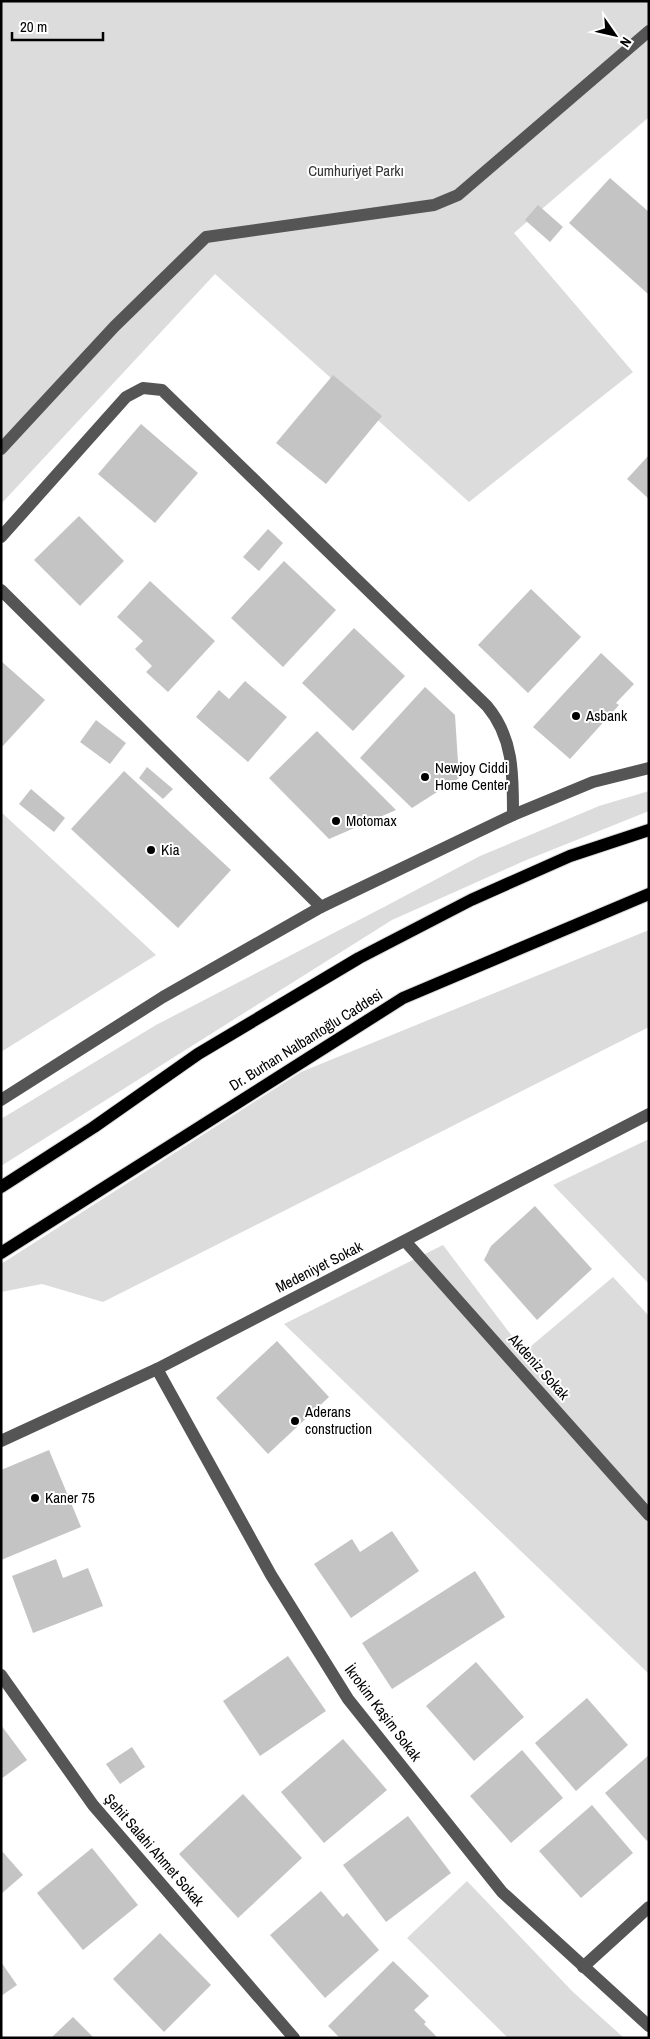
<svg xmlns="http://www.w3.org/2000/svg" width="650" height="2039" viewBox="0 0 650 2039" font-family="'Archivo Narrow',sans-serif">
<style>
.green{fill:#dcdcdc}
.building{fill:#c4c4c4}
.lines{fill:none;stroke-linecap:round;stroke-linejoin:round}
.major-casing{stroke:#dbdbdb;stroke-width:14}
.minor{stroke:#555;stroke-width:12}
.major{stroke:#000;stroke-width:12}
.poi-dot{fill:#000;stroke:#fff;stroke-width:2}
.labels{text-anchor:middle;stroke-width:4;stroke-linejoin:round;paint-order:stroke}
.park-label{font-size:15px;fill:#333;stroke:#fff}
.poi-label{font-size:15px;fill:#000;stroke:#fff;text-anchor:start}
.street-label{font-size:15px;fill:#000;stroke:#fff}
</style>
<rect width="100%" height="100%" fill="#fff"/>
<g class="green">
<path d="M 1,1 L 649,1 L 649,117 L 514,233 L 633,372 L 469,502 L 215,274 L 1,504 Z"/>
<path d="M 649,791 L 649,811 L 524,861 L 392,920 L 1,1166 L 1,1119 L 156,1025 L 384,907 L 480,856 L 599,806 Z"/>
<path d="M 1,812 L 156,955 L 1,1052 Z"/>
<path d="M 649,930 L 649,1027 L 103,1302 L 42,1284 L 1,1292 L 1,1264 L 301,1072 Z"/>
<path d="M 649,1139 L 649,1284 L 553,1185 Z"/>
<path d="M 443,1245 L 524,1352 L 613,1277 L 649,1316 L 649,1674 L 284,1324 Z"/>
<path d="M 467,1881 L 573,1992 L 624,2038 L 508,2038 L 407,1938 Z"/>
</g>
<g class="building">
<path d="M 610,178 L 649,212 L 648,294 L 569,223 Z"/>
<path d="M 538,205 L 563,227 L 550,242 L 525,220 Z"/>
<path d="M 333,375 L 382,416 L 326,484 L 276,443 Z"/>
<path d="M 141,424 L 198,473 L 155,523 L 98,474 Z"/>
<path d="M 649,455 L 649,499 L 627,479 Z"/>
<path d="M 79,516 L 124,561 L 80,606 L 34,560 Z"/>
<path d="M 268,529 L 283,543 L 259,571 L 243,557 Z"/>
<path d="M 284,561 L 336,610 L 283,667 L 231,618 Z"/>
<path d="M 150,581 L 215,641 L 168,692 L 146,672 L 152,666 L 135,649 L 143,641 L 117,617 Z"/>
<path d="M 531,589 L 581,637 L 528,693 L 478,645 Z"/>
<path d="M 354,628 L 405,676 L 353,731 L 302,683 Z"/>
<path d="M 601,653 L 634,684 L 616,703 L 619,705 L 570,759 L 533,727 Z"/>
<path d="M 1,661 L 45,700 L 1,748 Z"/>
<path d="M 245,681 L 287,717 L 248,762 L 196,717 L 219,690 L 229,699 Z"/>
<path d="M 425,687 L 455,715 L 459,778 L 412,808 L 360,758 Z"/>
<path d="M 96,720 L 126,743 L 110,764 L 80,742 Z"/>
<path d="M 317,731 L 396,810 L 329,839 L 269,778 Z"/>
<path d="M 147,767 L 173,789 L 163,799 L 139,778 Z"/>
<path d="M 124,771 L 231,870 L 178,928 L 71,829 Z"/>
<path d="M 31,789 L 65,818 L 54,832 L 19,804 Z"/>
<path d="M 535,1206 L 592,1269 L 537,1320 L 484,1260 L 491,1246 Z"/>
<path d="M 277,1341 L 329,1397 L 268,1454 L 216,1398 Z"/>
<path d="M 49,1450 L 81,1527 L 1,1560 L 1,1470 Z"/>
<path d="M 392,1531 L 419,1571 L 351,1618 L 314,1564 L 352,1539 L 360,1552 Z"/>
<path d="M 56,1559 L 63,1578 L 88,1568 L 103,1606 L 33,1633 L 12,1576 Z"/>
<path d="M 475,1571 L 505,1617 L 392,1689 L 362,1643 Z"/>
<path d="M 288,1656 L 326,1711 L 260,1756 L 223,1701 Z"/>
<path d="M 476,1662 L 524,1717 L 474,1761 L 426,1706 Z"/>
<path d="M 587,1698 L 628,1745 L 576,1791 L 535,1743 Z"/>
<path d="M 1,1725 L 27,1760 L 1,1779 Z"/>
<path d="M 343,1739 L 387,1790 L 324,1843 L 281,1792 Z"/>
<path d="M 132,1747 L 145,1767 L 120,1784 L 106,1764 Z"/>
<path d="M 522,1750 L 563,1798 L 511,1843 L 470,1796 Z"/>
<path d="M 649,1755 L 649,1839 L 647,1841 L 605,1793 Z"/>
<path d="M 243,1794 L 302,1858 L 238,1918 L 179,1854 Z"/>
<path d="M 592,1805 L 633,1853 L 581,1898 L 539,1851 Z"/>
<path d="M 408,1816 L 451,1873 L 386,1922 L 343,1865 Z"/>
<path d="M 92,1848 L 138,1905 L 83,1950 L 37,1893 Z"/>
<path d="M 1,1850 L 23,1875 L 1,1894 Z"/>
<path d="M 321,1891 L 343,1917 L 347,1913 L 379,1950 L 325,1998 L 270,1935 Z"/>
<path d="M 160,1933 L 211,1985 L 164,2032 L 113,1979 Z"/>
<path d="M 393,1961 L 429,1996 L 414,2010 L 426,2022 L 424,2024 L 438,2038 L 340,2038 L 328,2026 Z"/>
<path d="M 1,1962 L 17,1985 L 1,1996 Z"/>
<path d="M 73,2017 L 94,2038 L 51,2038 Z"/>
</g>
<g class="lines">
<defs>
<g id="major">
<path d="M 1,1187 L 94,1127 L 198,1054 L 359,958 L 471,900 L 570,856 L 649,830"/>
<path d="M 1,1253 L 403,998 L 649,894"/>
</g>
</defs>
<use href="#major" class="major-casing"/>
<g class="minor">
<path d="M 1,449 L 114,327 L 206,237 L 434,205 L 458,195 L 649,31"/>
<path d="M 1,537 L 126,397 L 143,388 L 162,390 L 487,706 C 514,738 513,776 513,815"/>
<path d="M 1,590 L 321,907"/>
<path d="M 1,1100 L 163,997 L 321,907 L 513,815 L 593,782 L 649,768"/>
<path d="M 405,1241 L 649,1515"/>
<path d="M 157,1369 L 271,1575 L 348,1699 L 502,1892 L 649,2026"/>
<path d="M 1,1441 L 157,1369 L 649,1114"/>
<path d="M 1,1675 L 93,1805 L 294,2038"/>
<path d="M 583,1967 L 649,1907"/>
</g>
<use href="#major" class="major"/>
</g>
<g class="poi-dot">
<circle cx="576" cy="716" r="5"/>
<circle cx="425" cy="777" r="5"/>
<circle cx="336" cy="821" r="5"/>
<circle cx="151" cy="850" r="5"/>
<circle cx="295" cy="1421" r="5"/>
<circle cx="35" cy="1498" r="5"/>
</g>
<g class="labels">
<g class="park-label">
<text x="356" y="176">Cumhuriyet Parkı</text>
</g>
<g class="poi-label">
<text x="586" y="721">Asbank</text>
<text x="435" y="773">Newjoy Ciddi<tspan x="435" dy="17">Home Center</tspan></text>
<text x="346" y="826">Motomax</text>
<text x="161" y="855">Kia</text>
<text x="305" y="1417">Aderans<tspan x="305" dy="17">construction</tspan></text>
<text x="45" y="1503">Kaner 75</text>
</g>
<g class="street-label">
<text transform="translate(306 1040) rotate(-32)" y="5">Dr. Burhan Nalbantoğlu Caddesi</text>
<text transform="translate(319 1267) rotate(-27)" y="5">Medeniyet Sokak</text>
<text transform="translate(539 1367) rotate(48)" y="5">Akdeniz Sokak</text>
<text transform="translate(383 1713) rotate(53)" y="5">İkrokim Kaşim Sokak</text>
<text transform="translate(154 1850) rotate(49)" y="5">Şehit Salahi Ahmet Sokak</text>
</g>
</g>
<rect width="650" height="2039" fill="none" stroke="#000000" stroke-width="5"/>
<g transform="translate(615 35) rotate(124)" stroke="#ffffff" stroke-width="4" paint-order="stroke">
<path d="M0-4L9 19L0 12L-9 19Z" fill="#000000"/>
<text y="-8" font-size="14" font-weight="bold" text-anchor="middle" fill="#000000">N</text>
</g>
<path d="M12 32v8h91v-8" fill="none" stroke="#000000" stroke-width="2.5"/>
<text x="20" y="32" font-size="15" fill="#000000" stroke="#ffffff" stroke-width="4" paint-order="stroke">20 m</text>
</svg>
